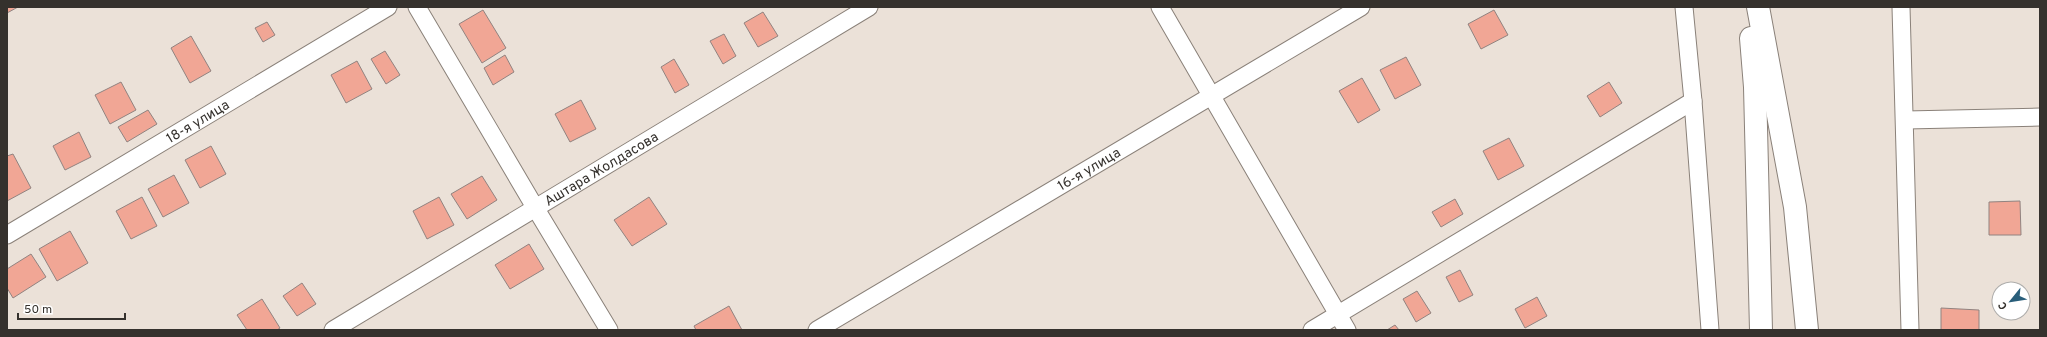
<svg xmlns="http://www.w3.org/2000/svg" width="2047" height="337" viewBox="0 0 2047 337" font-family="Overpass,sans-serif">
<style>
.building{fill:#f1a695;stroke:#918380}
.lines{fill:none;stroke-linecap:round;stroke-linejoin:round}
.street-casing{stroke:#8a8179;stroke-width:19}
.primary-casing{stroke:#8a8179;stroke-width:24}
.street{stroke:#fff;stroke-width:17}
.primary{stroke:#fff;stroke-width:22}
.labels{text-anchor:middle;stroke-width:3.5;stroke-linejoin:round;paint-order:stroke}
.street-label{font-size:14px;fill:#35312d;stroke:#fff}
</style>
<rect width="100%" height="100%" fill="#ebe1d8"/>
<g class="building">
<path d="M 7,7 L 18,7 L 7,13 Z"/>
<path d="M 483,10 L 506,48 L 482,63 L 459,24 Z"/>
<path d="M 1494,10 L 1508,35 L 1481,49 L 1468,24 Z"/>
<path d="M 763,12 L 778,36 L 758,47 L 744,23 Z"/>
<path d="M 267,22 L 275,35 L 263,42 L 255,28 Z"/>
<path d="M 724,34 L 736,56 L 723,64 L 710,41 Z"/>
<path d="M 191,36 L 211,71 L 190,83 L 171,48 Z"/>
<path d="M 385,51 L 400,75 L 386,84 L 371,59 Z"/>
<path d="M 505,55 L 514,72 L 493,85 L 484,68 Z"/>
<path d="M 1406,57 L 1421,85 L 1395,99 L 1380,70 Z"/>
<path d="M 674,59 L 689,85 L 675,93 L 661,67 Z"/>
<path d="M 357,61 L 372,89 L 346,103 L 331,75 Z"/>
<path d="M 1362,78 L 1380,110 L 1358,123 L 1339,91 Z"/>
<path d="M 121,82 L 136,110 L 110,124 L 95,95 Z"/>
<path d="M 1609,82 L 1622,103 L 1600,117 L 1587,96 Z"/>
<path d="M 581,100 L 596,129 L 570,142 L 555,114 Z"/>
<path d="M 148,110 L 157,124 L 127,142 L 118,127 Z"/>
<path d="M 79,132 L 91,157 L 65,170 L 53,146 Z"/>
<path d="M 1509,138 L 1524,166 L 1498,180 L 1483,151 Z"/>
<path d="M 211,146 L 226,174 L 200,188 L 185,160 Z"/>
<path d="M 13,154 L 31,188 L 7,201 L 7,156 Z"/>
<path d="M 174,175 L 189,203 L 163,217 L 148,189 Z"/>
<path d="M 482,176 L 497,200 L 467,219 L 451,194 Z"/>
<path d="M 142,197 L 157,226 L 131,239 L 116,211 Z"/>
<path d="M 439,197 L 454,225 L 427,239 L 413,211 Z"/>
<path d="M 649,197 L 667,224 L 632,246 L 614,220 Z"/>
<path d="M 1455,199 L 1463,214 L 1441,227 L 1432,212 Z"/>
<path d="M 2020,201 L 2021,235 L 1989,235 L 1989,202 Z"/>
<path d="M 70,231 L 88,263 L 57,281 L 39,249 Z"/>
<path d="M 529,244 L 544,269 L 510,289 L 495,265 Z"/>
<path d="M 31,254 L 46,277 L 13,298 L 7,288 L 7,269 Z"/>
<path d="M 1460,270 L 1473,295 L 1459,302 L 1446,277 Z"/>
<path d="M 302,283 L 316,304 L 297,316 L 283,296 Z"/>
<path d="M 1417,291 L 1431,313 L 1416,322 L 1403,299 Z"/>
<path d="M 1537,297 L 1547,316 L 1525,328 L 1515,309 Z"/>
<path d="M 262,299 L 280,328 L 277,330 L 247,330 L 237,315 Z"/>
<path d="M 729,306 L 742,330 L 696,330 L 694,326 Z"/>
<path d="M 1941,308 L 1979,310 L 1979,330 L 1941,330 Z"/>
<path d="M 1395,325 L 1399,330 L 1387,330 Z"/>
</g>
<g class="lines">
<defs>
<g id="street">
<path d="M 417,7 L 536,209 L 609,330"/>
<path d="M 1160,7 L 1347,330"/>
<path d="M 1684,7 L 1693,101 L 1710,330"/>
<path d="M 1901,7 L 1910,330"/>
<path d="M 1906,120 L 2040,117"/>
<path id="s1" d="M 7,235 L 388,7"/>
<path id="s2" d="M 333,330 L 869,7"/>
<path id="s3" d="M 817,330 L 1361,7"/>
<path d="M 1312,330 L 1693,101"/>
</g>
<g id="primary">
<path d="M 1758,7 L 1795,207 L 1807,330"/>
<path d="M 1751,38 L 1755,87 L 1761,330"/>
</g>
</defs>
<use href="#street" class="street-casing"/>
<use href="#primary" class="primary-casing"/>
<use href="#street" class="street"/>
<use href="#primary" class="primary"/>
</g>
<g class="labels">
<g class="street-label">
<text dy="5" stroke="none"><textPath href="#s1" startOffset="222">18-я улица</textPath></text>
<text dy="5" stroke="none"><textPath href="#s3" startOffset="316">16-я улица</textPath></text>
<text dy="5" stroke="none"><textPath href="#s2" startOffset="313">Аштара Жолдасова</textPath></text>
</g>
</g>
<rect width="2047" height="337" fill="none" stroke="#35312d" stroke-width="16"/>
<g transform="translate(2011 301) rotate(240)"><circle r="19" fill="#ffffff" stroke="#aeadab"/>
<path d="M0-3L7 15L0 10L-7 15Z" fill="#295e7a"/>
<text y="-6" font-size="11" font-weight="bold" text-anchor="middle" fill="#35312d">С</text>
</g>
<path d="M18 313v6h107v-6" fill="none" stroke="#35312d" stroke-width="2"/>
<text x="24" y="313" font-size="12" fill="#35312d" stroke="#ffffff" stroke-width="3" paint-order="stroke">50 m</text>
</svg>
